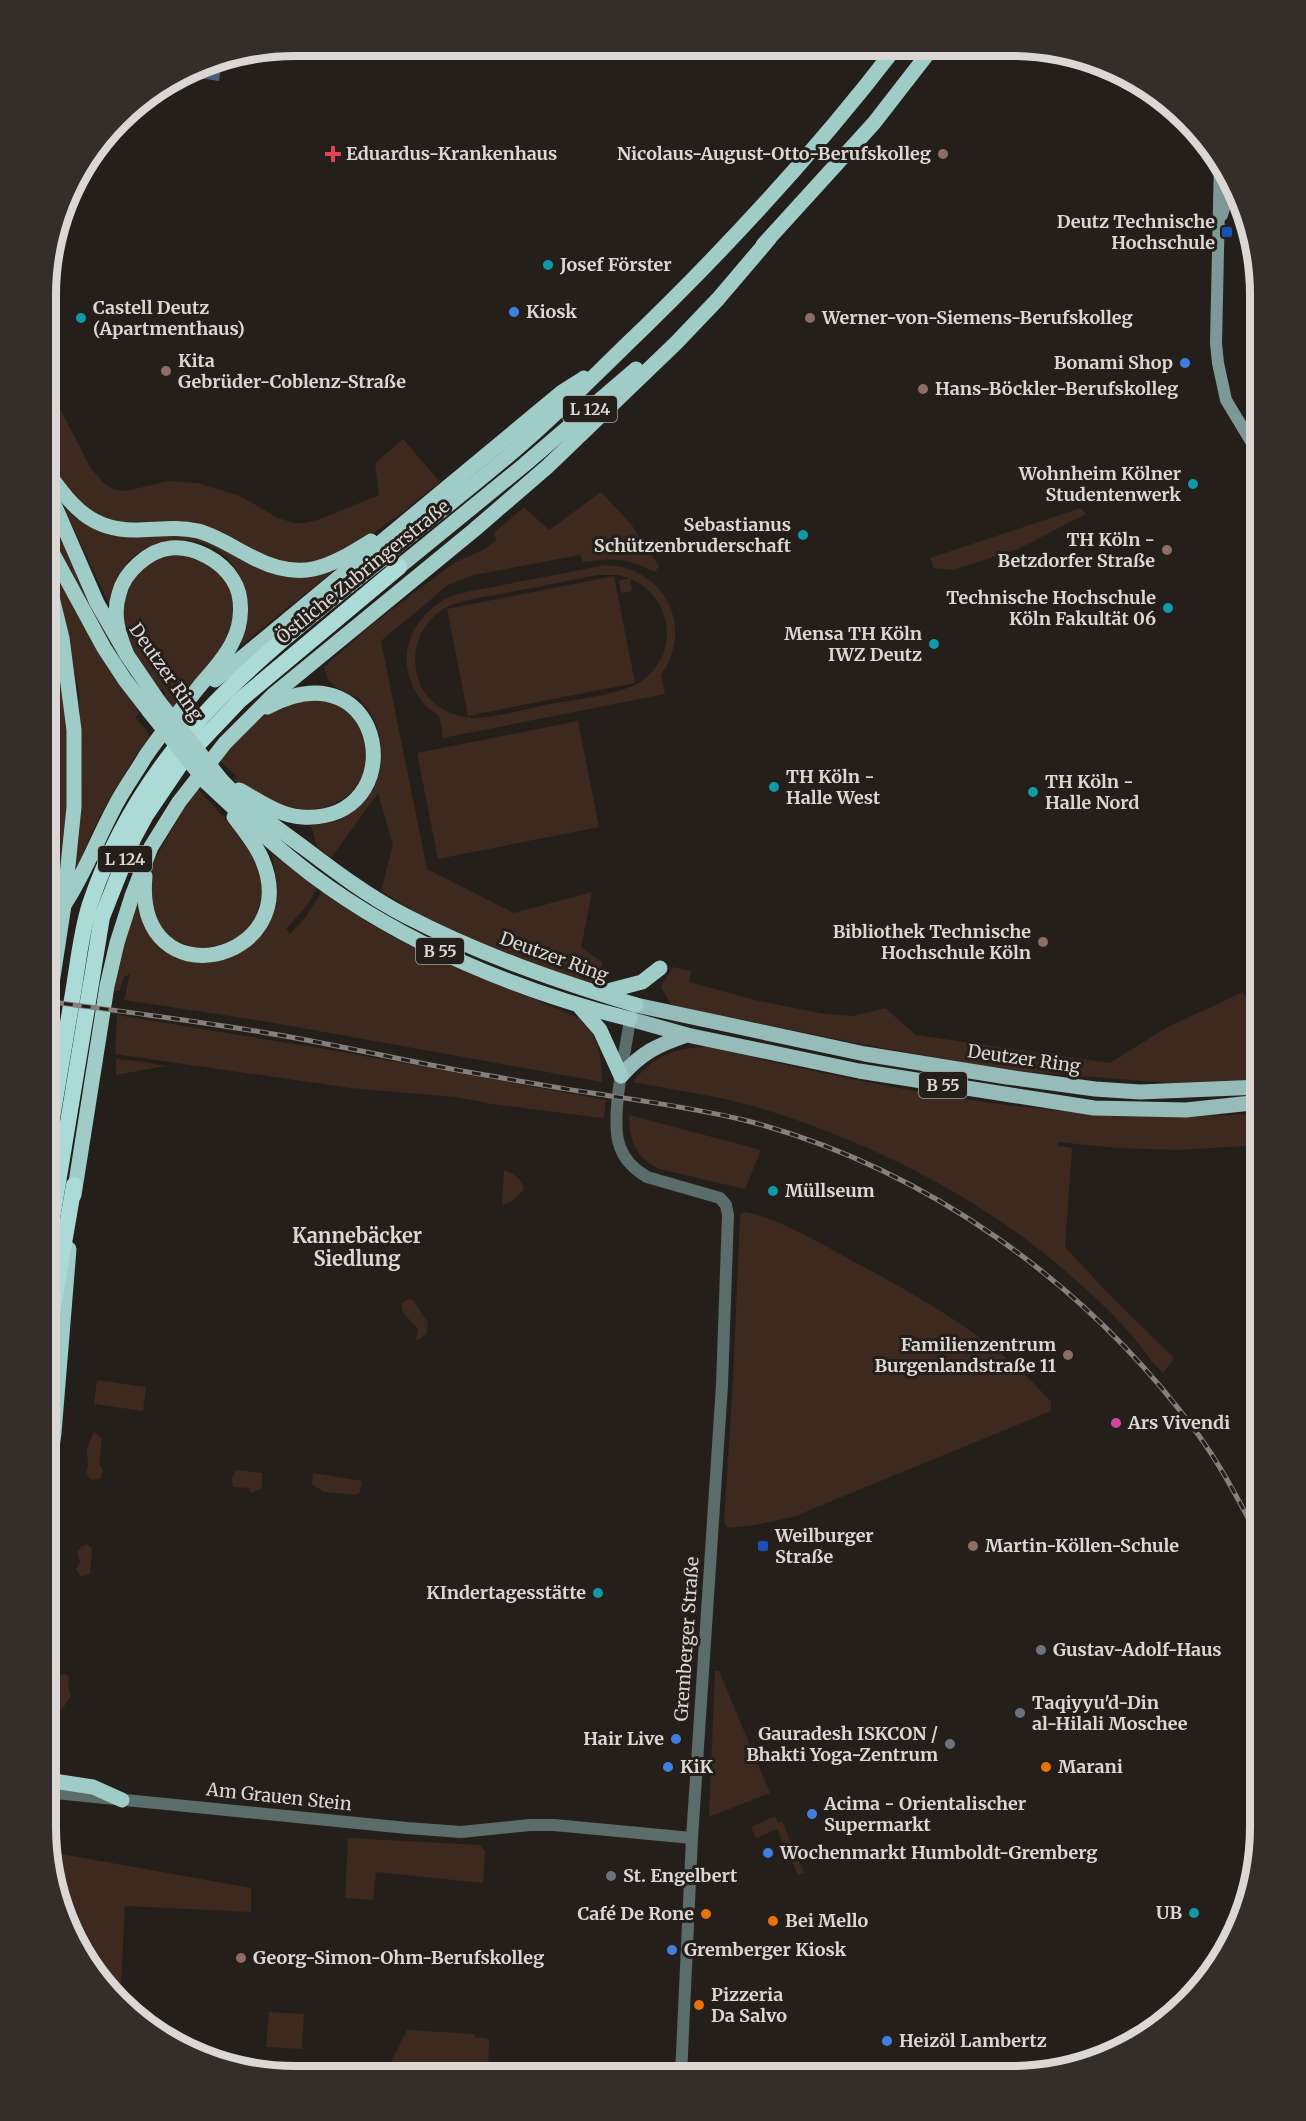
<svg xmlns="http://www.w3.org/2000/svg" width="1306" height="2121" viewBox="0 0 1306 2121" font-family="Merriweather,serif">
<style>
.green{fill:#3d291e;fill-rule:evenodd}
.water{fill:#4b5e79}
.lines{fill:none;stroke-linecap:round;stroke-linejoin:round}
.tertiary{stroke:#5b6d6b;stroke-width:12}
.secondary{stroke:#7c9997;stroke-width:12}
.primary{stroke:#95bcb8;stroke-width:15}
.trunk{stroke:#a0ccc8;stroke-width:15}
.motorway{stroke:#acdbd7;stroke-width:16}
.rail-casing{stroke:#85807d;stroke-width:5}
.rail{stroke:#251f1b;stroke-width:3;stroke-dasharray:9;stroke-linecap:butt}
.trunk-bridge{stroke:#a0ccc8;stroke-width:15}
.health-dot{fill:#e0444e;stroke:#251f1b;stroke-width:2}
.education-dot{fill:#8d6e63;stroke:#251f1b;stroke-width:2}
.transit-dot{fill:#1a4fb4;stroke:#251f1b;stroke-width:2}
.culture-dot{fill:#0f9aa8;stroke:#251f1b;stroke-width:2}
.shop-dot{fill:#3f7fe0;stroke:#251f1b;stroke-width:2}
.hotel-dot{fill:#d1479c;stroke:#251f1b;stroke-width:2}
.worship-dot{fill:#6b7280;stroke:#251f1b;stroke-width:2}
.food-dot{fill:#e8710a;stroke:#251f1b;stroke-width:2}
.labels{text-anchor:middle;stroke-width:6;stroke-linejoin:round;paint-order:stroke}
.shield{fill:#251f1b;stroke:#a4a09d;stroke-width:1.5}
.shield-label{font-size:16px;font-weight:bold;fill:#dbd7d5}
.poi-label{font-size:18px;font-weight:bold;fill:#dbd7d5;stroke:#251f1b;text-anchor:start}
.street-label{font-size:18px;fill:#dbd7d5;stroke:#251f1b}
.neighbourhood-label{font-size:20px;font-weight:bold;fill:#dbd7d5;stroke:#251f1b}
.rim{fill:none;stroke:#dbd7d5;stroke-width:8}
</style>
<rect width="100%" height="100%" fill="#251f1b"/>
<g class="green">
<path d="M 86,164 L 63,257 L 49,255 L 71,184 Z"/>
<path d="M 1246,217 L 1261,295 L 1261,418 L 1250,396 L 1255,283 L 1244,281 Z"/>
<path d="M 47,378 L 51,391 L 89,465 L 102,482 L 113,489 L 127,491 L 168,481 L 198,483 L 240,496 L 278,518 L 294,523 L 305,523 L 320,519 L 379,495 L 375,463 L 403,439 L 440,482 L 403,512 L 357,545 L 329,558 L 302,564 L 282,562 L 250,549 L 226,534 L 196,523 L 184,521 L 112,522 L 78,503 L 60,477 L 47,452 Z"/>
<path d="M 601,492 L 631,524 L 659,566 L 655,572 C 625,557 616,558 583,562 L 580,555 L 474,575 L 448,585 L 381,641 L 427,869 L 514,913 L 592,892 L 581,947 L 602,962 L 601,986 C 554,971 507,957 462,937 C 434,924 407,907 381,891 L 393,845 L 378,793 L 331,858 L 317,847 L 311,825 C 340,824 348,817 366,797 C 390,770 385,725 360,700 C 352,693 339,691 332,684 C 328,681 326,672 324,667 L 369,627 L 455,562 L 479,552 L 496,541 L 494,533 L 524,507 L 549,530 Z"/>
<path d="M 47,506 L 158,711 L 117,658 L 67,567 L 47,523 Z"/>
<path d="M 63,506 L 77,519 L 96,530 L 112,535 L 168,534 L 198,536 L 251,565 L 276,575 L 287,577 L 331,570 L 332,572 L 242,645 L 240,642 C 239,629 242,583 237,573 C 220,533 158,531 130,560 C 117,573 113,588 110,606 Z"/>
<path d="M 1081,508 L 1086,514 L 1018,549 L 953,570 L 934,568 L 930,558 Z"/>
<path d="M 173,553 L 207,561 L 228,583 L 234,604 L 233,624 L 225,647 L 174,708 L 164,695 L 166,693 L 162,689 L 158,692 C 138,660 111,622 130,585 C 135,575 141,566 151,561 C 158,558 166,556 173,553 Z"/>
<path d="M 606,565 C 665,568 695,627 661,675 L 665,694 L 443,738 C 442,732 441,720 438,715 C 435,712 430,710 427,707 C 421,701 417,694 413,687 C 394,648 420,604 461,593 ZM 599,575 L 618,575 L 629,578 L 619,581 L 621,593 L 632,591 L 630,579 C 649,586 662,603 666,623 C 670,645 661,667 643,680 C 623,695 576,699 550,704 C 526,709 502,716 478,718 C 454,718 432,708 421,686 C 407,657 419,622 447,607 C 463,599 483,598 500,594 C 533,588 566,581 599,575 Z"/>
<path d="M 54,570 L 104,660 L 137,708 L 139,714 L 135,717 L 150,735 C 121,776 96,819 78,866 L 75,865 L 82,772 L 79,693 Z"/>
<path d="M 614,576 L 635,683 L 468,716 L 447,609 Z"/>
<path d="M 47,588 L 55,623 L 70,759 L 64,861 L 49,960 L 46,959 Z"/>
<path d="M 293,700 C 304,700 319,697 329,700 C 341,704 351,713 357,723 C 387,767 349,814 300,809 C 275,807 253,794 234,780 L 236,776 L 218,759 C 243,734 259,714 293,700 Z"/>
<path d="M 578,721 L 599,827 L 438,859 L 417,753 Z"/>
<path d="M 196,787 L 224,817 L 257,862 L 263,894 L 253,923 L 232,943 L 199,950 L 174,940 L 159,927 L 149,894 L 151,874 L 155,859 Z"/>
<path d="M 271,853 L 317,888 L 308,904 L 286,929 L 290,934 L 305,918 L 323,890 L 366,921 L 402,942 L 583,1020 C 600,1041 601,1056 602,1082 L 263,1021 L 124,1000 L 130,974 L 124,977 L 119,991 L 113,991 L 117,962 L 137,898 C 139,908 140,919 146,928 C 152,940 161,946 173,952 C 178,955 184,959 189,961 C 226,971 265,942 274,907 C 280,889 275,871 271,853 Z"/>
<path d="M 672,967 L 691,971 L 689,982 L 755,1000 L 825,1014 L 854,1016 L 885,1008 L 916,1035 L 1110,1063 L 1166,1028 L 1243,992 L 1261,1030 L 1261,1079 L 1244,1082 L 1180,1084 L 1007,1070 L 861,1044 L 671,1005 L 661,987 Z"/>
<path d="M 117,1015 L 325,1049 L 606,1100 L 604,1117 L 601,1118 L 492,1104 L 455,1097 L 350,1088 L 115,1054 Z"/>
<path d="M 709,1047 C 884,1089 1081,1129 1261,1113 L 1261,1145 L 1179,1150 L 1117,1148 L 1058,1142 L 1058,1146 L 1072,1148 L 1065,1247 L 1105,1290 L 1174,1358 L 1163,1373 C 1149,1360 1141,1345 1128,1331 C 1113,1314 1096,1298 1079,1283 C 988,1200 871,1141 753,1106 C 714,1095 673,1090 633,1082 C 656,1054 673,1048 709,1047 Z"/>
<path d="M 116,1059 L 146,1062 L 165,1066 L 116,1075 Z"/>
<path d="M 629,1115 L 761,1150 L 745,1189 L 659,1169 C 634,1156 630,1141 629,1115 Z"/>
<path d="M 504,1170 C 515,1174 522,1179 524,1190 L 511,1202 L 502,1205 Z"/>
<path d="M 745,1212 C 782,1220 816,1241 849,1259 C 922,1298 996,1339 1051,1402 L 1051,1411 L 793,1517 L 755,1525 L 728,1528 L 724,1522 L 733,1382 L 740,1215 Z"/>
<path d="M 409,1299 L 413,1300 L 428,1323 L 426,1334 L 416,1341 L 418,1329 C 412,1320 399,1314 402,1303 Z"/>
<path d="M 97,1380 L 146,1387 L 143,1411 L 94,1404 Z"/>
<path d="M 94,1432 L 102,1438 L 99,1464 L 103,1470 L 101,1478 L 92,1480 L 86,1474 L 88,1465 L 87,1448 Z"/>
<path d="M 236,1470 L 262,1473 L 262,1488 L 251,1493 L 249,1488 L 234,1487 L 231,1480 Z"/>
<path d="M 313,1473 L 362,1481 L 360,1492 L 355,1495 L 324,1492 L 312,1484 Z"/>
<path d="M 87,1544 L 92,1549 L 90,1574 L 81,1577 L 76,1569 L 80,1562 L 77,1552 L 81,1547 Z"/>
<path d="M 715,1671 L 719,1671 L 770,1793 L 709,1817 Z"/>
<path d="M 65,1674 L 69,1677 L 68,1686 L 71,1696 L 63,1708 L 60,1710 C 46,1702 51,1690 56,1677 Z"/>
<path d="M 775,1816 L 778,1823 L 782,1821 L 804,1873 L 798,1875 L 777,1829 L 756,1838 L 751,1827 Z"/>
<path d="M 348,1838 L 480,1845 L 485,1851 L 483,1883 L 376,1872 L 373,1900 L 345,1898 Z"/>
<path d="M 50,1852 L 251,1888 L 251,1912 L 125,1906 L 120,2002 L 97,1979 L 64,1922 Z"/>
<path d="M 269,2012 L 304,2014 L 302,2049 L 266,2047 Z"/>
<path d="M 407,2030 L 475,2034 L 475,2037 L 489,2039 L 488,2075 L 385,2074 Z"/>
</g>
<path class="water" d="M 198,65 L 221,68 L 219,81 L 186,76 L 186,72 Z"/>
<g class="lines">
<g class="tertiary">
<path d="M 630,1019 C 626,1050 609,1120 620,1147 C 625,1161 635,1170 647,1177 L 720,1198 L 726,1205 L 728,1215 L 722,1385 L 692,1838 L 681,2075"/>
<path d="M 45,1792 L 407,1828 L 461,1832 L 530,1825 L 554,1825 L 692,1838"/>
</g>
<g class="secondary">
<path d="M 1220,160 L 1216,343 L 1218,363 L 1226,400 L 1261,458"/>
<path d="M 1222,215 L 1227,198 L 1229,177"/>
</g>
<g class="primary">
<path d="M 636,1005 L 865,1054 L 1007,1077 L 1095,1089 L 1140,1092 L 1261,1087"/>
<path d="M 630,1019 L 687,1035 L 859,1071 L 1094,1108 L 1186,1110 L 1261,1102"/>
<path d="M 621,1076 C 642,1052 658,1045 687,1035"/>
</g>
<g class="trunk">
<path d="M 763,245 L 874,123 L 933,47"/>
<path d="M 47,472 C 71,504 89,530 134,530 C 156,530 176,526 198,531 C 217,536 234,548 252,557 C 301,583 328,568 371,541"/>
<path d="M 47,488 L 97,603 L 127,655 L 159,702"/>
<path d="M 47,543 L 104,648 L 125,680 L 149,711"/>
<path d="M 388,554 C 430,519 473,486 515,450 C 553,418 588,382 624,347 C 721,254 814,154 896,47"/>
<path d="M 399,567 L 524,465 L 636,369"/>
<path d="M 215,680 L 562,392 L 584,378"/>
<path d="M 222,781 C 246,806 274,826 303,847 C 336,872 369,897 406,916 C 479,954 557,981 636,1005"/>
<path d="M 206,782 C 240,814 275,847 312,875 C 404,944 520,992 630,1019"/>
<path d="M 239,790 C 258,800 279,816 302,817 C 414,824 388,643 267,707"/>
<path d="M 145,876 C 133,1003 306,963 262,859 C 255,843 244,830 234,817"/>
<path d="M 64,905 C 84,875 97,840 114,808 C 123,790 135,774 145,757 C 161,733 180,711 198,688 C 210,673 225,659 233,641 C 242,624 244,597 233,580 C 221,560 194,546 171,548 C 149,550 124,572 119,594 C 112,616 119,635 127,655"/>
<path d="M 600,993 L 642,982 L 660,968"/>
<path d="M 580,1007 L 600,1030 L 621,1076"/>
<path d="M 46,1023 L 64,905 L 74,807 L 74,730 L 62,638 L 47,577"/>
<path d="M 74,1195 L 107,986 L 117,943 L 132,896 L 151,847 L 179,802 L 225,743 L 273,695 L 474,530 L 547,467 L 676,343 L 718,299 L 769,239"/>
<path d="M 45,1497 L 54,1433 L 69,1249"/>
<path d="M 45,1777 L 60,1782 L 93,1787 L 122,1800"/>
</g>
<g class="motorway">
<path d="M 46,1154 C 55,1100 64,1046 73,993 C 78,964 81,932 90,904 C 145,741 260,657 388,554"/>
<path d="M 46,1255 L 102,917 L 133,839 L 146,815 L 184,759 L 240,700 L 399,567"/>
<path d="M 46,1348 L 74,1185"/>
</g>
<defs>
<path id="rail" d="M 46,1001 C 118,1011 190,1020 261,1032 C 330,1043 399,1060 468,1072 C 509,1079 551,1087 592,1093 C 643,1101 694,1108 744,1120 C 925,1167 1087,1283 1197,1433 C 1222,1467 1241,1505 1261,1542"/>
</defs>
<use href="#rail" class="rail-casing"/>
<use href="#rail" class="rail"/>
<g class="trunk-bridge">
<path d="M 159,702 L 222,781"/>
<path d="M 149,711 L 206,782"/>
</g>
</g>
<path class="health-dot" d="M330 145h6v6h6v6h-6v6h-6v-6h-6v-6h6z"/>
<g class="education-dot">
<circle cx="943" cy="154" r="6"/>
<circle cx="810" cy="318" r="6"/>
<circle cx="166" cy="371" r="6"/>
<circle cx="923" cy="389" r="6"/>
<circle cx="1167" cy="550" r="6"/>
<circle cx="1043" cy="942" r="6"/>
<circle cx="1068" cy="1355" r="6"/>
<circle cx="973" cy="1546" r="6"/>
<circle cx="241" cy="1958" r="6"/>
</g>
<g class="transit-dot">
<rect x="1221" y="226" width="12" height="12" rx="3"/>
<rect x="757" y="1540" width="12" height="12" rx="3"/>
</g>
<g class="culture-dot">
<circle cx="548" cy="265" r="6"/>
<circle cx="81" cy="318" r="6"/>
<circle cx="1193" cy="484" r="6"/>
<circle cx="803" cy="535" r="6"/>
<circle cx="1168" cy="608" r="6"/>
<circle cx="934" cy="644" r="6"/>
<circle cx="774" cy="787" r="6"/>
<circle cx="1033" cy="792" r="6"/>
<circle cx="773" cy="1191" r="6"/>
<circle cx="598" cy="1593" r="6"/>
<circle cx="1194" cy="1913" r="6"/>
</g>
<g class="shop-dot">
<circle cx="514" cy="312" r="6"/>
<circle cx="1185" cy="363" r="6"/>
<circle cx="676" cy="1739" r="6"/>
<circle cx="668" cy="1767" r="6"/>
<circle cx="812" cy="1814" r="6"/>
<circle cx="768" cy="1853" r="6"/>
<circle cx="672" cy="1950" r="6"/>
<circle cx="887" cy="2041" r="6"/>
</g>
<circle class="hotel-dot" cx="1116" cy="1423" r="6"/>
<g class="worship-dot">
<circle cx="1041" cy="1650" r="6"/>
<circle cx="1020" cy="1713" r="6"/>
<circle cx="950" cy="1744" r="6"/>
<circle cx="611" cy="1876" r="6"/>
</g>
<g class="food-dot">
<circle cx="1046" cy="1767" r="6"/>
<circle cx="706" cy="1914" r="6"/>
<circle cx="773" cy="1921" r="6"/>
<circle cx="699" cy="2005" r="6"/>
</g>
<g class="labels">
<g class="shield">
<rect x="563" y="396" width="54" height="26" rx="4.5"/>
<rect x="98" y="846" width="54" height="26" rx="4.5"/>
<rect x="416" y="938" width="48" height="26" rx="4.5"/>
<rect x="919" y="1072" width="48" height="26" rx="4.5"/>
</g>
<g class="shield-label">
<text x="590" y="415">L 124</text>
<text x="125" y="865">L 124</text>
<text x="440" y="957">B 55</text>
<text x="943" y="1091">B 55</text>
</g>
<g class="poi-label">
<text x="346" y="160">Eduardus-Krankenhaus</text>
<text x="931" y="160" text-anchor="end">Nicolaus-August-Otto-Berufskolleg</text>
<text x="1215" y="228" text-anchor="end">Deutz Technische<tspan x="1215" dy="21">Hochschule</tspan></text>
<text x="560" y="271">Josef Förster</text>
<text x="93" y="314">Castell Deutz<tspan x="93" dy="21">(Apartmenthaus)</tspan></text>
<text x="526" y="318">Kiosk</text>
<text x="822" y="324">Werner-von-Siemens-Berufskolleg</text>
<text x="178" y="367">Kita<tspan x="178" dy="21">Gebrüder-Coblenz-Straße</tspan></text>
<text x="1173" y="369" text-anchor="end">Bonami Shop</text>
<text x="935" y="395">Hans-Böckler-Berufskolleg</text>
<text x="1181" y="480" text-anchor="end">Wohnheim Kölner<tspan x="1181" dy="21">Studentenwerk</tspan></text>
<text x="791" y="531" text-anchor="end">Sebastianus<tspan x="791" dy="21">Schützenbruderschaft</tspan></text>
<text x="1155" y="546" text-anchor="end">TH Köln -<tspan x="1155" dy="21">Betzdorfer Straße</tspan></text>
<text x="1156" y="604" text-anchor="end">Technische Hochschule<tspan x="1156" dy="21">Köln Fakultät 06</tspan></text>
<text x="922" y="640" text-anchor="end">Mensa TH Köln<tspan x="922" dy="21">IWZ Deutz</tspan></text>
<text x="786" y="783">TH Köln -<tspan x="786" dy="21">Halle West</tspan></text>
<text x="1045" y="788">TH Köln -<tspan x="1045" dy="21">Halle Nord</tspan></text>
<text x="1031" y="938" text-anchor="end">Bibliothek Technische<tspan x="1031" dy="21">Hochschule Köln</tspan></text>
<text x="785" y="1197">Müllseum</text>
<text x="1056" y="1351" text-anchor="end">Familienzentrum<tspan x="1056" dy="21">Burgenlandstraße 11</tspan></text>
<text x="1128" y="1429">Ars Vivendi</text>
<text x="775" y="1542">Weilburger<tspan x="775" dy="21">Straße</tspan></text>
<text x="985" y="1552">Martin-Köllen-Schule</text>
<text x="586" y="1599" text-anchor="end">KIndertagesstätte</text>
<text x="1053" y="1656">Gustav-Adolf-Haus</text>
<text x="1032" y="1709">Taqiyyu'd-Din<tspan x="1032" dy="21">al-Hilali Moschee</tspan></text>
<text x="938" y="1740" text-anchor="end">Gauradesh ISKCON /<tspan x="938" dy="21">Bhakti Yoga-Zentrum</tspan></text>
<text x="664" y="1745" text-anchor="end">Hair Live</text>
<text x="680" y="1773">KiK</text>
<text x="1058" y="1773">Marani</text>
<text x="824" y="1810">Acima - Orientalischer<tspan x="824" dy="21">Supermarkt</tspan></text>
<text x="780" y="1859">Wochenmarkt Humboldt-Gremberg</text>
<text x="623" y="1882">St. Engelbert</text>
<text x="1182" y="1919" text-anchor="end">UB</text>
<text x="694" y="1920" text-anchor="end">Café De Rone</text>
<text x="785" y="1927">Bei Mello</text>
<text x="684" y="1956">Gremberger Kiosk</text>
<text x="253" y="1964">Georg-Simon-Ohm-Berufskolleg</text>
<text x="711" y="2001">Pizzeria<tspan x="711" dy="21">Da Salvo</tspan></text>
<text x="899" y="2047">Heizöl Lambertz</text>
</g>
<g class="street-label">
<text transform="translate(363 572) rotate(-39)" y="6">Östliche Zubringerstraße</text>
<text transform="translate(166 672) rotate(55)" y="6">Deutzer Ring</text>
<text transform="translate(554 957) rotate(20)" y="6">Deutzer Ring</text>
<text transform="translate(1024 1059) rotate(8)" y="6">Deutzer Ring</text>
<text transform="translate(687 1639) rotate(-86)" y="6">Gremberger Straße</text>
<text transform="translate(279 1797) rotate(6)" y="6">Am Grauen Stein</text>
</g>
<g class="neighbourhood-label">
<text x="357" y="1243">Kannebäcker<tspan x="357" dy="23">Siedlung</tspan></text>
</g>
</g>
<path d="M0 0H1306V2121H0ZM295 56H1011A239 239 0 0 1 1250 295V1827A239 239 0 0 1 1011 2066H295A239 239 0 0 1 56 1827V295A239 239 0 0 1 295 56Z" fill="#342e2a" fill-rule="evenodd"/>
<path class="rim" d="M295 56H1011A239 239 0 0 1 1250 295V1827A239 239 0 0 1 1011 2066H295A239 239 0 0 1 56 1827V295A239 239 0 0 1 295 56Z"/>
</svg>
